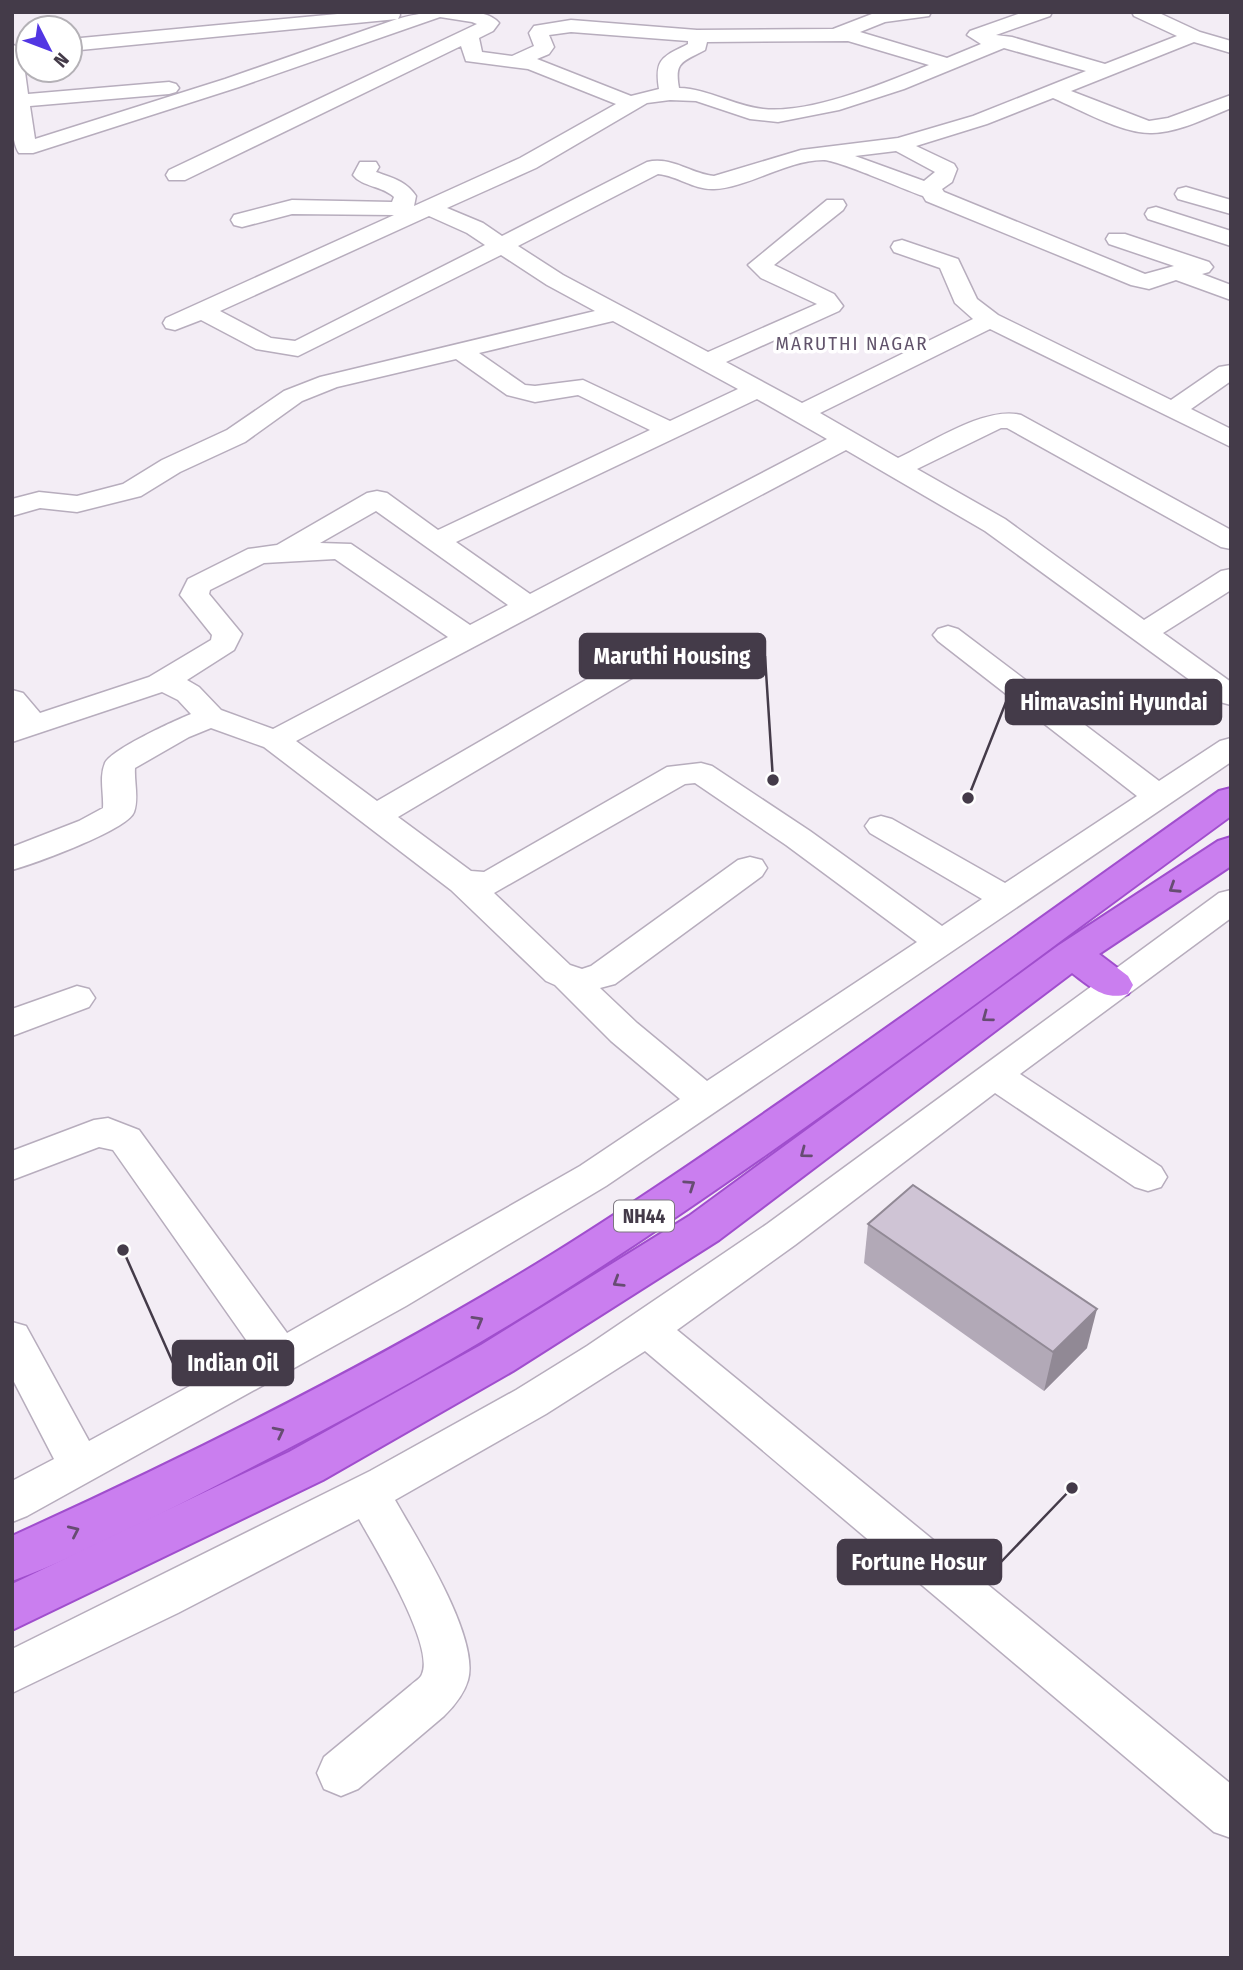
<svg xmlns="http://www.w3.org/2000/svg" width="1243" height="1970" viewBox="0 0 1243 1970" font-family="'Fira Sans Condensed',sans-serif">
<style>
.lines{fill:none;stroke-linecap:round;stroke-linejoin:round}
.minor-casing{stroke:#b7adbd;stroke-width:3}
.highway-casing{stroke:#a04ecd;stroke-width:4}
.minor{fill:#fff;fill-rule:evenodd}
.highway{fill:#ca7eef;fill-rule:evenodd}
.wall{fill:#b2a9b7}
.shaded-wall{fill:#918995}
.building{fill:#cfc4d5;stroke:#918995;stroke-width:2}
.oneway{stroke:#664c72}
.labels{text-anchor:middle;stroke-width:7;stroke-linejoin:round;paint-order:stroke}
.far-neighbourhood-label{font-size:19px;letter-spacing:2px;fill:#61536b;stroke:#fff}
.shield{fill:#fff;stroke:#7c7680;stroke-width:2}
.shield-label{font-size:19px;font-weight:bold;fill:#443b49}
.leader{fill:none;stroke:#443b49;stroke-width:2.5}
.callout-dot{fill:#443b49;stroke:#fff;stroke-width:2.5}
.callout{fill:#443b49;stroke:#443b49;stroke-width:2.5}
.callout-label{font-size:23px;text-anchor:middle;font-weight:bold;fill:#fff}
</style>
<rect width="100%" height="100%" fill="#f3edf5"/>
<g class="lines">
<defs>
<g id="minor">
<path d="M 359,12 L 399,12 L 400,15 L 398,19 C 419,12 483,3 499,23 L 493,31 L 479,38 L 482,52 L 512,56 L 534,46 L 529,33 L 534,26 L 571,20 L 697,30 L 833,29 L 877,12 L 931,12 L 929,16 L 885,22 L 860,32 L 947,58 L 981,44 L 967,35 L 970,31 L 1024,12 L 1052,12 L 1050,16 L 996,35 L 1012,37 L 1105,64 L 1177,36 L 1134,16 L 1132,12 L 1157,12 L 1200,32 L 1231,41 L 1231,53 L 1194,42 L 1071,91 L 1149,121 L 1168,118 L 1231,95 L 1231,108 C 1206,118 1180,132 1152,133 C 1123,134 1081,110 1053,98 L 987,124 L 916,146 L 954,164 L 957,169 L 952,182 L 942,189 L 944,192 L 1145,274 L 1174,266 L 1109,244 L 1106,239 L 1109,234 L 1125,234 L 1209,262 L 1213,267 L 1209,272 L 1202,274 L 1231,285 L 1231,300 L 1176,280 L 1149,289 L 1131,285 L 926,201 L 923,196 C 902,189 839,160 823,160 C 787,160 747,188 714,189 C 694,190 678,176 658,174 L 518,246 L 563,275 L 708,352 L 817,304 L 761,278 L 748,265 L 827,200 L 843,200 L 846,205 L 843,210 L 774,265 L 834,294 L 843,306 L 839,311 L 726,362 L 802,403 L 973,319 L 955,303 L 940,268 L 894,252 L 891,247 L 894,242 L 902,240 L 958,259 L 977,299 L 998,315 L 1171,400 L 1219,367 L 1231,365 L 1231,381 L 1191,409 L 1231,429 L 1231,447 L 990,329 L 820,413 L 898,458 C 931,443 985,406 1021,415 L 1231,530 L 1231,549 L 1221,547 L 1007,428 L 1001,428 L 917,469 L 1005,519 L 1144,620 L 1221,571 L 1231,569 L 1231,590 L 1163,633 L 1231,682 L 1231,705 L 1220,702 L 985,531 L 846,450 L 296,741 L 377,801 L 615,663 L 626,660 L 637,663 L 641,669 L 637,675 L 398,817 L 471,871 L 484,872 L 667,767 L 701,763 L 712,766 L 810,831 L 942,926 L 982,899 L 870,833 L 865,826 L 870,819 L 881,816 L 892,819 L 1005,883 L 1137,796 L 938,641 L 933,635 L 938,629 L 948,626 L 958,629 L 1159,781 L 1220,741 L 1231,738 L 1231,762 L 606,1186 L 406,1306 L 27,1516 L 12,1522 L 12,1481 L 54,1459 L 12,1378 L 12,1322 L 26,1326 L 89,1441 L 254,1351 L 113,1150 L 99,1147 L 12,1180 L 12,1151 L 94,1120 L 108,1118 L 139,1130 L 287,1333 L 580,1166 L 680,1099 L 611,1041 L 555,985 L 546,981 L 451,890 L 264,747 L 211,728 L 189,737 L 135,768 C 134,782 139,798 134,812 C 128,830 33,864 12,870 L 12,847 L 79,821 L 103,808 C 104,794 99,777 105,763 C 112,749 174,721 191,714 L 178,700 L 162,692 L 12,742 L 14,722 L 12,690 L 23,693 L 40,713 L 149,677 L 211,640 L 212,635 L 180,595 L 188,579 L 248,549 L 277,545 L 367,493 L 377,491 L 387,493 L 438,530 L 650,430 L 578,395 L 535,402 L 507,395 L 456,359 L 337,387 L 302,401 L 245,442 L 180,472 L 141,496 L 77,512 L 40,508 L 12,516 L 12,499 L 39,492 L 77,496 L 123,484 L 162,460 L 227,430 L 284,391 L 320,377 L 595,311 L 547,285 L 501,255 L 298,356 L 256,349 L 201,320 L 175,330 L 166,328 L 163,323 L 166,318 L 394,215 L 292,214 L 242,227 L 234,225 L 231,220 L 234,215 L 292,200 L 392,202 L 394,197 C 383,186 362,187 353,175 L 360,162 L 376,162 L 379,167 L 376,172 C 393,178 406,181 416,196 L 414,206 L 520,158 L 616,104 L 528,69 L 466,61 L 461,46 L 185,180 L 169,180 L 166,175 L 169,170 L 477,24 L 472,22 L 440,17 L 239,87 L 33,153 L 19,153 C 7,137 12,67 12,44 L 22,50 L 28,94 L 169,82 L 176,84 L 179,88 L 176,92 L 169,94 L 30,106 L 35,139 L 225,79 L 397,19 L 70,51 L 70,39 ZM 571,32 L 688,41 L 688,44 C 663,57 654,58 659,89 L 631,96 L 537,59 L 549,54 L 554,47 L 549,35 ZM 848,41 L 929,65 C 884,83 812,114 763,109 C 734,106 709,89 679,88 C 674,61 683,62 705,50 L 707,42 ZM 1004,48 L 1086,71 L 973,116 L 898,138 L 801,150 L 714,176 C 691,174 672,156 647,162 L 502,236 L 483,223 L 447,208 L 536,168 L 647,103 L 670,100 L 696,101 L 750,119 L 778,122 L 839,110 L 904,89 ZM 896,151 L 935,172 L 924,181 L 855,156 ZM 429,216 L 467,233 L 485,245 L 295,341 L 271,338 L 220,311 ZM 613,321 L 738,389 L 670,421 L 583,380 L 535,386 L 525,385 L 479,353 ZM 757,399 L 827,439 L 530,594 L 456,542 ZM 376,511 L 508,605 L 470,625 L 351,544 L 320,543 ZM 335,559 L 448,637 L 273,729 L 221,710 L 199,687 L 187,680 L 234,650 L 242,634 L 209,594 L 210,590 L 264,563 ZM 695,783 L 786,845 L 917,942 L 707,1081 L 637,1023 L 600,988 L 615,984 L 762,876 L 767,868 L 762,860 L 750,857 L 738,860 L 591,966 L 582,969 L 570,965 L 494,893 L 685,784 Z"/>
<path d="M 1186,187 L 1231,200 L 1231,214 L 1178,199 L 1175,194 L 1178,189 Z"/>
<path d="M 1156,207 L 1231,231 L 1231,246 L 1148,219 L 1145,214 L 1148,209 Z"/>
<path d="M 1231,890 L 1231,918 L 1020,1074 L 1161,1167 L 1167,1177 L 1161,1187 L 1148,1191 L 1135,1187 L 995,1093 L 795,1245 L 677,1330 L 1231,1784 L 1231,1838 L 1214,1832 L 645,1351 L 546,1414 L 395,1500 C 417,1539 480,1637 468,1680 C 464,1694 454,1706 444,1716 L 358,1789 L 341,1796 L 324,1789 L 317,1773 L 324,1757 L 411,1685 C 414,1682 421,1678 422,1674 C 435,1645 374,1546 359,1519 L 178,1613 L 12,1693 L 12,1649 L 370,1471 L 516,1390 L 587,1346 L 767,1224 L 1219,893 Z"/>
<path d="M 77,986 L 89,989 L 95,998 L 89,1007 L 12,1036 L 12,1009 Z"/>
</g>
<g id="highway">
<path d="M 1231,788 L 1231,816 C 1014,974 801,1138 576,1283 C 472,1350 364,1410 254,1466 C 176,1506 95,1550 12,1581 L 12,1536 C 192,1454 369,1366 538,1263 C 629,1207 717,1146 805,1085 C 944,988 1081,889 1219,791 Z"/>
<path d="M 1231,837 L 1231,866 L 1099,954 L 1128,976 L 1133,985 L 1128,994 C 1104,1001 1091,987 1072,973 L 719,1240 L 513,1371 L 323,1480 L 12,1630 L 12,1584 L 289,1452 L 481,1345 L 689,1216 L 1059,945 L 1218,841 Z"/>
</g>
</defs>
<use href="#minor" class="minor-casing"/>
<use href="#highway" class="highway-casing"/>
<use href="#minor" class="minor"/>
<use href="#highway" class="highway"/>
</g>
<path class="wall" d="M 868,1224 L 1087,1348 L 1044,1391 L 864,1263 Z"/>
<path class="shaded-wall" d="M 1097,1309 L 1087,1348 L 1044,1391 L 1053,1352 Z"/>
<path class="building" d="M 913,1185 L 1097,1309 L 1053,1352 L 868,1224 Z"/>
<defs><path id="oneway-chevron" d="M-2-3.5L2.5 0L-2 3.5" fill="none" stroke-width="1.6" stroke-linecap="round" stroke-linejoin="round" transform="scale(1.75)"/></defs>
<g class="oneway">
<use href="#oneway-chevron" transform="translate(1174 888) rotate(147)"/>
<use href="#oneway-chevron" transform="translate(987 1017) rotate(143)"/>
<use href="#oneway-chevron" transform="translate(805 1153) rotate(143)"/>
<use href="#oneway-chevron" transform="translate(690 1185) rotate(-34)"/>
<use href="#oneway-chevron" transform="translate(618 1282) rotate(148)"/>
<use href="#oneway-chevron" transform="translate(478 1321) rotate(-30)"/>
<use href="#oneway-chevron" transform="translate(279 1432) rotate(-27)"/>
<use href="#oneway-chevron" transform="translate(74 1531) rotate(-25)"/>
</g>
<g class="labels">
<g class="far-neighbourhood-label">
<text x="852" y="350">MARUTHI NAGAR</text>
</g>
<rect class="shield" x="614" y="1200.5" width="60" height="31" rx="5"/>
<g class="shield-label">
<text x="644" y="1223">NH44</text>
</g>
</g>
<path class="leader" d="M773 780L765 656M968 798L1006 702M123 1250L173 1363M1072 1488L1001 1562"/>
<g class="callout-dot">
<circle cx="773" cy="780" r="7"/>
<circle cx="968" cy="798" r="7"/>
<circle cx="123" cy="1250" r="7"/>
<circle cx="1072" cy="1488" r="7"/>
</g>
<g class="callout">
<rect x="580" y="634" width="185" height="44" rx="7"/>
<rect x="1006" y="680" width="215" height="44" rx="7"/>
<rect x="173" y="1341" width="120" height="44" rx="7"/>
<rect x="838" y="1540" width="163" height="44" rx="7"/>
</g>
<g class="callout-label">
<text x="672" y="664">Maruthi Housing</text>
<text x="1114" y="710">Himavasini Hyundai</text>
<text x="233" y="1371">Indian Oil</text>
<text x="919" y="1570">Fortune Hosur</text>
</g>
<rect width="1243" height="1970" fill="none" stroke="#443b49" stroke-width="28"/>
<g transform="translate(49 49) rotate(132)"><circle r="33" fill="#ffffff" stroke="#b4b1b6" stroke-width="2"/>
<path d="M0-5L12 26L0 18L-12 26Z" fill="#5236e3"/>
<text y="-10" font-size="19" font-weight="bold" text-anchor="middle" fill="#443b49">N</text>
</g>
</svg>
